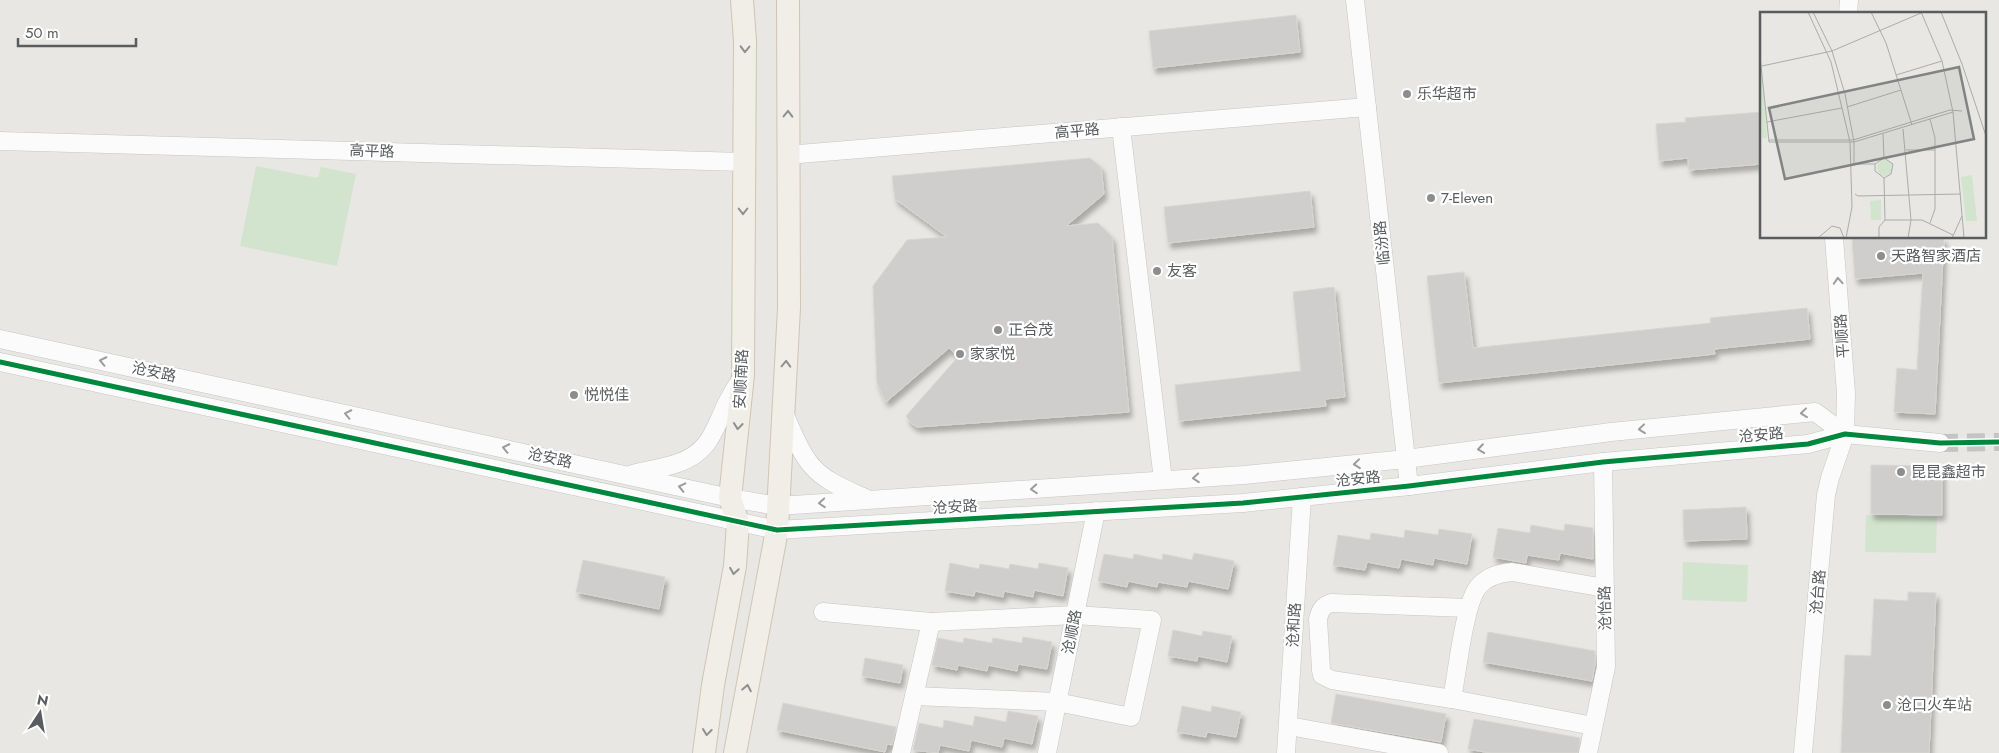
<svg xmlns="http://www.w3.org/2000/svg" width="1999" height="753" viewBox="0 0 1999 753" font-family="Jost,'Noto Sans SC',sans-serif">
<style>
.green{fill:#d2e4ce}
.building{fill:#cfcecc;stroke:#d8d6d2;filter:url(#shadow)}
.lines{fill:none;stroke-linecap:round;stroke-linejoin:round}
.minor-tunnel{stroke:#c4c4c2;stroke-width:18;stroke-dasharray:18 9;stroke-linecap:butt}
.minor-casing{stroke:#c5c5c5;stroke-width:19}
.major-casing{stroke:#cfc5b2;stroke-width:24}
.minor{stroke:#fcfbfb;stroke-width:18}
.major{stroke:#f0eee6;stroke-width:22}
.cycleway-casing{stroke:#fff;stroke-width:8}
.cycleway{stroke:#00873e;stroke-width:5}
.oneway{stroke:#8e908f}
.oneway2{stroke:#9a9c9e}
.poi-dot{fill:#8b8d8e;stroke:#fff;stroke-width:2}
.labels{text-anchor:middle;stroke-width:4.5;stroke-linejoin:round;paint-order:stroke}
.poi-label{font-size:15px;fill:#595d60;stroke:#fff;text-anchor:start}
.street-label{font-size:15px;fill:#595d60;stroke:#fff}
.inset-road{fill:none;stroke:#abacab;stroke-width:1}
.view{fill:#818385;fill-opacity:0.15;stroke:#818385;stroke-width:2.5}
.inset-edge{fill:none;stroke:#595d60;stroke-width:2.5}
</style>
<defs>
<filter id="shadow"><feDropShadow dx="3" dy="5.5" stdDeviation="2.5" flood-color="#0004"/></filter>
</defs>
<rect width="100%" height="100%" fill="#e8e7e3"/>
<g class="green">
<path d="M 256,166 L 318,178 L 321,167 L 356,174 L 337,266 L 240,246 Z"/>
<path d="M 1866,515 L 1937,517 L 1936,553 L 1865,552 Z"/>
<path d="M 1683,562 L 1748,565 L 1747,602 L 1682,600 Z"/>
</g>
<g class="building">
<path d="M 1296,15 L 1300,52 L 1153,68 L 1149,31 Z"/>
<path d="M 1762,112 L 1762,164 L 1689,170 L 1688,158 L 1659,161 L 1656,124 L 1686,122 L 1685,118 Z"/>
<path d="M 1090,158 L 1101,167 L 1104,194 L 1066,226 L 1098,223 L 1112,237 L 1129,412 L 917,427 L 911,423 L 906,416 L 958,357 L 949,348 L 886,402 L 877,383 L 873,286 L 907,240 L 947,237 L 895,199 L 892,176 Z"/>
<path d="M 1310,191 L 1314,227 L 1168,243 L 1164,207 Z"/>
<path d="M 1852,238 L 1944,238 L 1935,414 L 1894,412 L 1897,368 L 1917,370 L 1923,273 L 1855,279 Z"/>
<path d="M 1464,272 L 1473,348 L 1711,323 L 1710,318 L 1807,308 L 1810,339 L 1714,349 L 1715,354 L 1439,383 L 1427,276 Z"/>
<path d="M 1334,287 L 1345,397 L 1325,399 L 1326,406 L 1179,421 L 1175,385 L 1301,371 L 1293,292 Z"/>
<path d="M 1871,465 L 1942,466 L 1942,515 L 1871,514 Z"/>
<path d="M 1746,507 L 1747,539 L 1684,541 L 1683,510 Z"/>
<path d="M 1565,524 L 1593,528 L 1593,559 L 1560,553 L 1559,560 L 1527,555 L 1526,563 L 1493,557 L 1498,528 L 1530,533 L 1531,525 L 1564,531 Z"/>
<path d="M 1439,529 L 1472,534 L 1467,564 L 1434,558 L 1433,565 L 1401,559 L 1399,568 L 1367,562 L 1365,570 L 1333,565 L 1338,535 L 1370,540 L 1371,533 L 1404,538 L 1405,530 L 1438,535 Z"/>
<path d="M 1194,553 L 1234,561 L 1228,589 L 1188,581 L 1187,587 L 1158,582 L 1157,587 L 1128,581 L 1127,587 L 1098,581 L 1104,554 L 1133,559 L 1134,554 L 1162,560 L 1163,554 L 1192,560 Z"/>
<path d="M 583,560 L 665,577 L 659,609 L 576,592 Z"/>
<path d="M 950,563 L 979,569 L 980,564 L 1009,569 L 1010,564 L 1038,569 L 1039,563 L 1068,568 L 1063,596 L 1034,590 L 1033,597 L 1004,591 L 1003,597 L 975,591 L 974,596 L 945,591 Z"/>
<path d="M 1908,592 L 1936,593 L 1929,753 L 1841,753 L 1845,655 L 1871,656 L 1874,599 L 1908,601 Z"/>
<path d="M 1173,630 L 1202,636 L 1203,631 L 1232,636 L 1227,662 L 1198,656 L 1197,661 L 1168,656 Z"/>
<path d="M 1488,632 L 1595,651 L 1595,664 L 1592,681 L 1483,662 Z"/>
<path d="M 1023,637 L 1052,642 L 1047,669 L 1018,664 L 1017,671 L 988,665 L 987,671 L 958,665 L 957,670 L 932,665 L 938,638 L 963,643 L 964,638 L 992,643 L 993,638 L 1022,643 Z"/>
<path d="M 865,658 L 903,665 L 900,683 L 862,676 Z"/>
<path d="M 1336,694 L 1446,714 L 1441,742 L 1331,723 Z"/>
<path d="M 783,703 L 896,727 L 892,745 L 887,744 L 885,752 L 777,730 Z"/>
<path d="M 1182,706 L 1211,712 L 1212,706 L 1241,712 L 1236,737 L 1207,732 L 1206,737 L 1177,732 Z"/>
<path d="M 1008,711 L 1038,716 L 1032,744 L 1004,738 L 1002,747 L 971,740 L 969,751 L 940,745 L 938,753 L 913,750 L 919,723 L 943,728 L 944,720 L 973,726 L 975,716 L 1006,722 Z"/>
<path d="M 1474,719 L 1580,738 L 1578,753 L 1490,753 L 1468,749 Z"/>
</g>
<g class="lines">
<path class="minor-tunnel" d="M 1940,443 L 1999,442"/>
<defs>
<g id="minor">
<path d="M 1355,0 L 1409,486"/>
<path d="M 1848,14 L 1849,0"/>
<path d="M 1121,127 L 1163,480"/>
<path d="M 0,141 L 743,162"/>
<path d="M 787,155 L 1367,107"/>
<path d="M 0,339 L 730,498 L 778,506 L 1244,475 L 1406,459 L 1611,432 L 1815,412 L 1845,434"/>
<path d="M 0,362 L 777,530 L 1243,503 L 1409,486 L 1603,462 L 1808,444 L 1845,434 L 1940,443"/>
<path d="M 784,413 C 792,430 799,451 811,465 C 825,482 848,490 867,499"/>
<path d="M 633,474 C 648,470 664,468 678,463 C 712,451 714,428 728,401 C 732,393 737,385 742,378"/>
<path d="M 1468,608 L 1331,603 C 1322,606 1320,611 1318,619 L 1321,670 L 1322,675 L 1332,680 L 1452,699 L 1593,726"/>
<path d="M 823,612 L 931,622 L 1075,615 L 1152,620 L 1131,717 L 1057,702 L 914,696"/>
<path d="M 1452,699 C 1457,674 1464,605 1478,587 C 1487,576 1499,573 1512,572 L 1605,588"/>
<path d="M 1289,726 L 1439,753"/>
<path d="M 901,753 L 931,622"/>
<path d="M 1047,753 L 1096,511"/>
<path d="M 1286,753 L 1302,497"/>
<path d="M 1588,753 L 1606,667 L 1603,462"/>
<path d="M 1803,753 L 1826,495 L 1830,478 L 1845,434 L 1846,393 L 1834,238"/>
</g>
<g id="major">
<path d="M 704,753 L 713,685 L 735,566 L 738,523 L 730,498 L 743,375 L 745,41 L 742,0"/>
<path d="M 735,753 L 777,530 L 789,308 L 788,0"/>
</g>
</defs>
<use href="#minor" class="minor-casing"/>
<use href="#major" class="major-casing"/>
<use href="#minor" class="minor"/>
<use href="#major" class="major"/>
<defs>
<path id="cycleway" d="M 0,362 L 777,530 L 1243,503 L 1409,486 L 1603,462 L 1808,444 L 1845,434 L 1940,443 L 1999,442"/>
</defs>
<use href="#cycleway" class="cycleway-casing"/>
<use href="#cycleway" class="cycleway"/>
</g>
<defs><path id="oneway-chevron" d="M-2-3.5L2.5 0L-2 3.5" fill="none" stroke-width="1.6" stroke-linecap="round" stroke-linejoin="round" transform="scale(1.25)"/></defs>
<g class="oneway">
<use href="#oneway-chevron" transform="translate(745 49) rotate(91)"/>
<use href="#oneway-chevron" transform="translate(788 114) rotate(-89)"/>
<use href="#oneway-chevron" transform="translate(743 211) rotate(90)"/>
<use href="#oneway-chevron" transform="translate(786 364) rotate(-88)"/>
<use href="#oneway-chevron" transform="translate(738 426) rotate(96)"/>
<use href="#oneway-chevron" transform="translate(734 571) rotate(99)"/>
<use href="#oneway-chevron" transform="translate(747 688) rotate(-79)"/>
<use href="#oneway-chevron" transform="translate(707 732) rotate(97)"/>
</g>
<g class="oneway2">
<use href="#oneway-chevron" transform="translate(1838 281) rotate(-94)"/>
<use href="#oneway-chevron" transform="translate(103 361) rotate(-168)"/>
<use href="#oneway-chevron" transform="translate(1804 413) rotate(174)"/>
<use href="#oneway-chevron" transform="translate(348 414) rotate(-168)"/>
<use href="#oneway-chevron" transform="translate(1642 429) rotate(174)"/>
<use href="#oneway-chevron" transform="translate(506 448) rotate(-168)"/>
<use href="#oneway-chevron" transform="translate(1481 449) rotate(172)"/>
<use href="#oneway-chevron" transform="translate(1357 464) rotate(174)"/>
<use href="#oneway-chevron" transform="translate(1196 478) rotate(176)"/>
<use href="#oneway-chevron" transform="translate(682 487) rotate(-167)"/>
<use href="#oneway-chevron" transform="translate(1034 489) rotate(176)"/>
<use href="#oneway-chevron" transform="translate(822 503) rotate(176)"/>
</g>
<g class="poi-dot">
<circle cx="1407" cy="94" r="5"/>
<circle cx="1431" cy="198" r="5"/>
<circle cx="1881" cy="256" r="5"/>
<circle cx="1157" cy="271" r="5"/>
<circle cx="998" cy="330" r="5"/>
<circle cx="960" cy="354" r="5"/>
<circle cx="574" cy="395" r="5"/>
<circle cx="1901" cy="472" r="5"/>
<circle cx="1887" cy="705" r="5"/>
</g>
<g class="labels">
<g class="poi-label">
<text x="1417" y="99">乐华超市</text>
<text x="1441" y="203">7-Eleven</text>
<text x="1891" y="261">天路智家酒店</text>
<text x="1167" y="276">友客</text>
<text x="1008" y="335">正合茂</text>
<text x="970" y="359">家家悦</text>
<text x="584" y="400">悦悦佳</text>
<text x="1911" y="477">昆昆鑫超市</text>
<text x="1897" y="710">沧口火车站</text>
</g>
<g class="street-label">
<text transform="translate(1077 131) rotate(-5)" y="5">高平路</text>
<text transform="translate(372 151) rotate(2)" y="5">高平路</text>
<text transform="translate(1382 243) rotate(-96)" y="5">临汾路</text>
<text transform="translate(1842 336) rotate(-94)" y="5">平顺路</text>
<text transform="translate(154 372) rotate(12)" y="5">沧安路</text>
<text transform="translate(741 379) rotate(-87)" y="5">安顺南路</text>
<text transform="translate(1761 435) rotate(-5)" y="5">沧安路</text>
<text transform="translate(550 458) rotate(12)" y="5">沧安路</text>
<text transform="translate(1358 479) rotate(-6)" y="5">沧安路</text>
<text transform="translate(955 507) rotate(-3)" y="5">沧安路</text>
<text transform="translate(1818 592) rotate(-85)" y="5">沧台路</text>
<text transform="translate(1605 608) rotate(-91)" y="5">沧怡路</text>
<text transform="translate(1294 625) rotate(-87)" y="5">沧和路</text>
<text transform="translate(1072 632) rotate(-79)" y="5">沧顺路</text>
</g>
</g>
<g transform="translate(1760 12)">
<rect width="226" height="226" fill="#e8e7e3"/>
<path d="M 0,55 L 4,81 L 7,126 L 2,126 ZM117 156a8 8 0 1 1 16 0a8 8 0 1 1-16 0ZM 212,163 L 217,209 L 206,209 L 201,165 ZM 121,188 L 121,208 L 111,208 L 110,189 Z" fill="#d2e4ce"/>
<path class="inset-road" d="M 48,0 L 71,50 L 90,130 L 92,195 L 86,226M 53,0 L 72,39 L 85,82 L 94,130 L 94,153M 111,0 L 126,31 L 152,113M 161,0 L 182,49 L 193,100 L 204,226M 181,0 L 202,52 L 227,127M 0,44 L 9,130 L 94,130 L 193,100M 2,54 L 72,39 L 161,1M 136,63 L 182,49M 87,95 L 141,78M 7,110 L 82,96M 143,117 L 151,208 L 148,226M 123,122 L 124,146 L 133,152 L 131,162 L 124,166 L 115,159 L 115,152 L 124,146M 9,128 L 93,128 L 190,98 L 202,99M 146,138 L 175,138M 94,152 L 115,152M 95,182 L 98,184 L 201,182M 125,208 L 162,208 L 193,223M 170,211 L 175,197 L 175,126 L 170,107M 58,226 L 72,214 L 80,216 L 84,226M 119,226 L 119,215 L 125,208 L 124,166M 192,226 L 202,204"/>
<path class="view" d="M 199,55 L 214,127 L 25,167 L 9,96 Z"/>
<rect width="226" height="226" class="inset-edge"/>
</g>
<g transform="translate(40 713) rotate(12)" stroke="#ffffff" stroke-width="4" paint-order="stroke">
<path d="M0-4L9 19L0 12L-9 19Z" fill="#595d60"/>
<text y="-8" font-size="14" font-weight="bold" text-anchor="middle" fill="#595d60">N</text>
</g>
<path d="M18 38v8h118v-8" fill="none" stroke="#595d60" stroke-width="2.5"/>
<text x="25" y="38" font-size="15" fill="#595d60" stroke="#ffffff" stroke-width="4" paint-order="stroke">50 m</text>
</svg>
